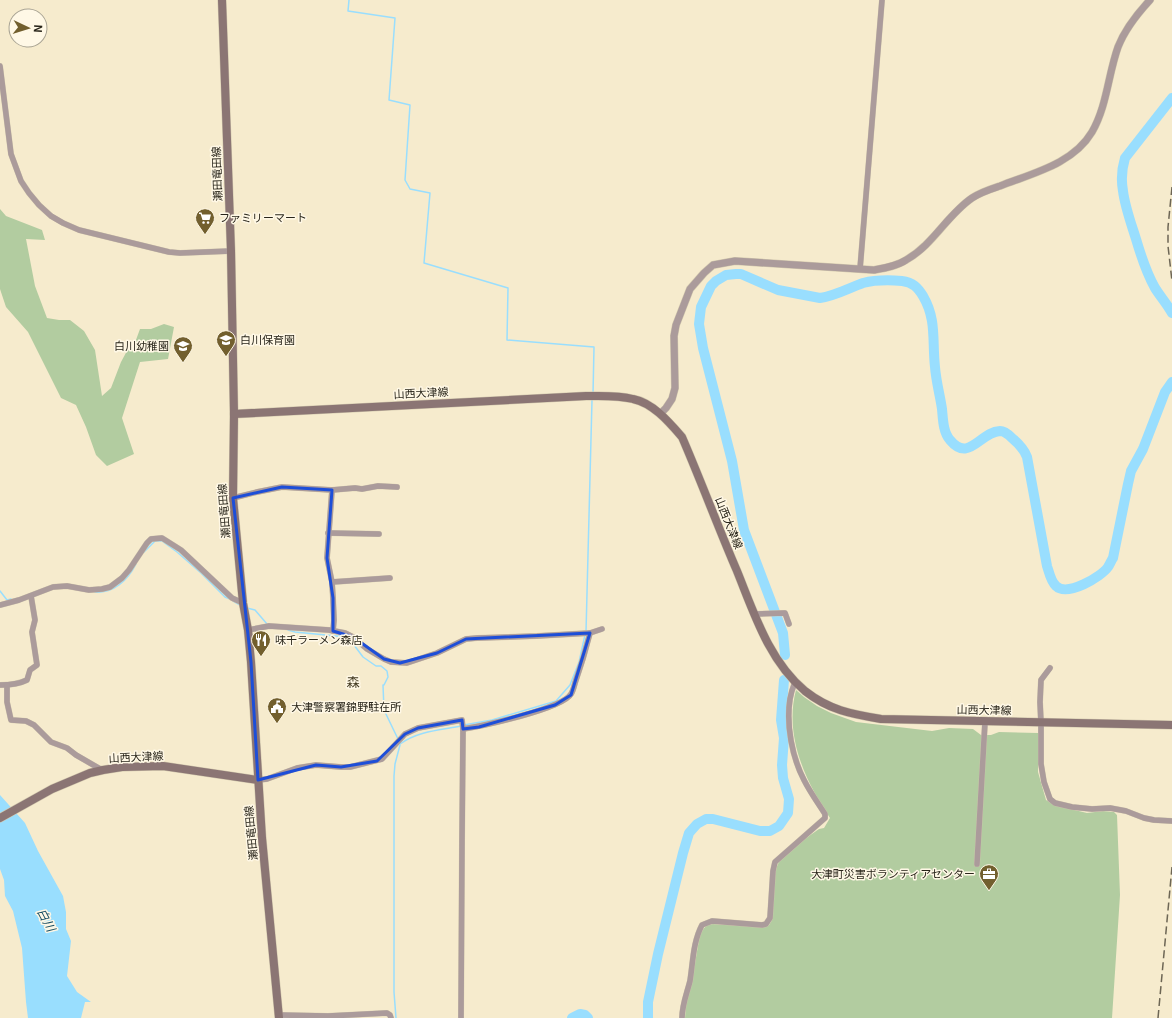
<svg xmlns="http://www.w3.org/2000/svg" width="1172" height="1018" viewBox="0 0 1172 1018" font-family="Georgia,'Noto Sans JP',serif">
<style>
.green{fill:#b2cca0}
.water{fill:#99defe}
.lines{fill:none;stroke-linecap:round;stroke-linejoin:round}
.stream{stroke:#99defe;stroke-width:1.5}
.river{stroke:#99defe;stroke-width:10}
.minor-casing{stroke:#d1c7ad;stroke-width:6}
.tertiary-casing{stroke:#d1c7ad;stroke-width:8}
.secondary-casing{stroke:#d1c7ad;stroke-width:9}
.minor{stroke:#ab9b9b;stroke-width:5.5}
.tertiary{stroke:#ab9b9b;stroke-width:7}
.secondary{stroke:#8b7574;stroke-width:8}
.rail{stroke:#6d6655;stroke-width:1.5;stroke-dasharray:8 4;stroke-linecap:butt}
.marked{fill:none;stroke:#1d4ed8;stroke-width:3;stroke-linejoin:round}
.labels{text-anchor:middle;stroke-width:3;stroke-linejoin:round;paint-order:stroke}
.street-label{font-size:11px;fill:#29251a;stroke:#fff8e6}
.poi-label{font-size:11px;fill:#29251a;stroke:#fff8e6;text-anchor:start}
.water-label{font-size:12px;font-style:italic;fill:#174e64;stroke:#fff8e6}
.quarter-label{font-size:13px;fill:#423920;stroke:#fff8e6}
</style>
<rect width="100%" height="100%" fill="#f6ebcd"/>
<g class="green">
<path d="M 0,209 L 6,216 L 42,230 L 45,240 L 26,239 L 35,286 L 47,318 L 59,320 L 70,320 L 84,331 L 95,350 L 102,396 L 111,388 L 121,362 L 128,349 L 133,348 L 140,329 L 151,329 L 164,324 L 174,327 L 168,359 L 140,362 L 122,418 L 134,454 L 107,466 L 96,455 L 86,427 L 76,405 L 61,398 L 28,332 L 6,307 L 0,289 Z"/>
<path d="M 796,690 L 804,697 L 817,706 L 831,713 L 856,722 L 932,731 L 949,728 L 973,729 L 981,735 L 991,735 L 999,732 L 1038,733 L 1038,772 L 1046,800 L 1054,805 L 1087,813 L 1103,811 L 1114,812 L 1117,815 L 1120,895 L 1112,1018 L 685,1018 L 686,1002 L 691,986 L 700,934 C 704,928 706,924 713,924 L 762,927 L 769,925 L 772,920 L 775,874 C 776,869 777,865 779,862 C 786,851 808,837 819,829 L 824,828 L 830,818 C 805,781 784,735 796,690 Z"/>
</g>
<path class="water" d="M 0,795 L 25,823 L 38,851 L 63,896 L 66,912 L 66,929 L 71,941 L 67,976 L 77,992 L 91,1002 L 85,1002 L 81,1018 L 28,1018 L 26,1002 L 22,948 L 13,911 L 5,896 L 4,880 L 0,869 Z"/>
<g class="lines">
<g class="stream">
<path d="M 349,0 L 348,11 L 395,18 L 389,100 L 410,105 L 405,180 L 410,189 L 430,193 L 424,263 L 508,288 L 507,340 L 594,347 L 593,394"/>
<path d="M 144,552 L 155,541 L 162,541 L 177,552 L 201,573 L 225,597 L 230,599"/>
<path d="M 0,591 L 7,600 L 11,599"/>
<path d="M 95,592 C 113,594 128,580 136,564"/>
<path d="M 233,601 L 240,605"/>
<path d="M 247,608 L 255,610 L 267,624"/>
<path d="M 288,630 L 295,632 L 346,637 L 354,645 L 363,657 L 376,666 L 381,666 L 387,671 L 388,677 L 384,685 L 383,685 L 384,710 L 398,739"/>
<path d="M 586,632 L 592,400"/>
<path d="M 464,725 L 492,720 L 556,701 L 570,685 L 579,662 L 585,635"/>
<path d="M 400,744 C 418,731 440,730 461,726"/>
<path d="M 396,1018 L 394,992 L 394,776 L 395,764 L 400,745"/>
</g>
<g class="river">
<path d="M 1172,98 L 1125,158 C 1122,168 1121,180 1123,191 C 1125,207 1131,223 1136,239 C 1141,256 1146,272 1155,288 C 1160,296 1167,304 1172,313"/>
<path d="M 785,655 L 783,633 L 744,530 L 732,461 L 703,348 L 699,324 L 701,307 L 711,286 L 716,281 L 726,275 L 736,274 L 741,274 L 778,290 L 820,298 C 835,296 849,288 863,283 C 875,280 890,280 902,281 C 913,282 918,288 923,296 C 937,320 932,341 935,367 C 936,381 940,395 942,409 C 943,419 943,432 950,440 C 969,463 980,432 1000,431 C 1005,431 1009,435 1012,438 C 1019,444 1024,449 1027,457 L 1047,566 C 1049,572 1051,582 1056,586 C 1067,597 1101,577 1108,567 C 1110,564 1111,561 1113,558 L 1128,484 L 1131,471 L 1143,449 L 1165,392 L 1172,382"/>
<path d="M 572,1018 L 580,1014 L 585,1015 L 588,1018"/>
<path d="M 648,1018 L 648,1002 L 658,954 L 683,853 L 689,833 L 697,824 L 706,819 L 713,819 L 760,831 L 770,831 L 779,826 L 788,813 L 789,799 L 783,778 L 782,765 L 784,738 L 781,720 L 784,680"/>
</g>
<defs>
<g id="minor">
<path d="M 0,66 L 11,154 L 21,181 L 29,193 L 39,205 L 51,216 L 63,223 L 79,230 L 169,252 L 180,253 L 231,251"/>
<path d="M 860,269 L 882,0"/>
<path d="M 332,490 L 327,558 L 332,582 L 333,598 L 334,620 L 333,631"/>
<path d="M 233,498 L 257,492 L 282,487 L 332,490 L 355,488 L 362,489 L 378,486 L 397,487"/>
<path d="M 328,533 L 379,534"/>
<path d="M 332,582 L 390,578"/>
<path d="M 0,605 L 19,600 L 53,587 L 67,586 L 89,590 L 102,589 L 110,587 L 122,578 L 129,570 L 147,543 L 151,539 L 162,538 L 181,550 L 232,598 L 243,603"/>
<path d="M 755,614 L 785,613 L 789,624"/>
<path d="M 248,630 L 269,626 L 329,630 L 345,633 L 353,637 L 367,649 L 384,659 L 391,662 L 407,663 L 437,653 L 466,639 L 477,638 L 537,636 L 590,633 L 602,629"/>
<path d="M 1050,668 L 1041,680 L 1040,702 L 1041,723 L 1041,764 L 1044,782 L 1050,799 L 1055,803 L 1072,807 L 1092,809 L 1110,808 L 1126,811 L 1144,818 L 1154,820 L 1172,821"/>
<path d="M 0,685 C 9,685 19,684 27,680 L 30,670 L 37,665 L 32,632 L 35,620 L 31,596"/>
<path d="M 7,685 L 7,702 L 11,720 L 26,721 L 34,725 L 51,742 L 67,748 L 76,755 L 102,770"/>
<path d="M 463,729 C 482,726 562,709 571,694 C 573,691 574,687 575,683 C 581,666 586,649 590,633"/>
<path d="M 258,780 L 267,779 L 297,768 L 316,765 L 341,767 L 350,767 L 382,759 L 405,734 L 418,728 L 462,720 L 463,729 L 462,842 L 461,1018"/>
<path d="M 977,864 L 985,722"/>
<path d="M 279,1015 L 328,1016 L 387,1013 L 390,1015 L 391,1018"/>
<path d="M 682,1018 C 682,1005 687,993 690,981 C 693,962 693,942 702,925 L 712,921 L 762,925 L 766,924 L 770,918 L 773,871 L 775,862 L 825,818 L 825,814 C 818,803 810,792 804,780 C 792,757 786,725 790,699 C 791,693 793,687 795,682"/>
</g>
<path id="tertiary" d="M 660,414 L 666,408 L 672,399 L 675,388 L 674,336 L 676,325 L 690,289 L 704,273 L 713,265 L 735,261 L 874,270 C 885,268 897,266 906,260 C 933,245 947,215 972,198 C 981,192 991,189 1000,186 C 1033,173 1073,164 1092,132 C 1107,106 1108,75 1118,47 C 1125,29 1137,14 1150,0"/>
<g id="secondary">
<path d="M 222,0 L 231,251 L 234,414 L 233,498 L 243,603 L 248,630 L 251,662 L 262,838 L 279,1018"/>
<path d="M 234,414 L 586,396 C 602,396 618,395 633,399 C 653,403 669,422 682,437 C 701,481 718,527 737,571 C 754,613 769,661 805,691 C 829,710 851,714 881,719 L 1172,725"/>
<path d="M 0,818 L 52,789 L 90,773 L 103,770 L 122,767 L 163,766 L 258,780"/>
</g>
</defs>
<use href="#minor" class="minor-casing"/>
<use href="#tertiary" class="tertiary-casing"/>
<use href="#secondary" class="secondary-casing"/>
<use href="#minor" class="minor"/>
<use href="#tertiary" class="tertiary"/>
<use href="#secondary" class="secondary"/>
<g class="rail">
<path d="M 1172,187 L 1168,227 L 1168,246 L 1172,281"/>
<path d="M 1158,1018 L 1172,867"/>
</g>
</g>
<path class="marked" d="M 282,487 L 332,490 L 327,558 L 333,598 L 333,631 L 353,637 L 384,659 L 400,663 L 437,653 L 466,639 L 590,633 L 571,695 L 555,705 L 479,727 L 463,729 L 462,720 L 418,728 L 405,734 L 377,761 L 341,767 L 316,765 L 258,780 L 251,662 L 233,498 Z"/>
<defs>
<symbol id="supermarket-pin" viewBox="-11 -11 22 30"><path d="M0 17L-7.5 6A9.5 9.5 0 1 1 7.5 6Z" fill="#725f2e" stroke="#fff8e6"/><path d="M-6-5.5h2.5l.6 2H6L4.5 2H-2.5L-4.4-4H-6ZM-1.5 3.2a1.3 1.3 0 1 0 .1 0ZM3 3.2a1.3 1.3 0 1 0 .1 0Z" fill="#fff"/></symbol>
<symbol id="school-pin" viewBox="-11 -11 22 30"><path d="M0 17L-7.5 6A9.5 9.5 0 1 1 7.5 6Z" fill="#725f2e" stroke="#fff8e6"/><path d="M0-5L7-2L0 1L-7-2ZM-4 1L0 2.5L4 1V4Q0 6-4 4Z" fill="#fff"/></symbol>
<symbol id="restaurant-pin" viewBox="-11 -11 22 30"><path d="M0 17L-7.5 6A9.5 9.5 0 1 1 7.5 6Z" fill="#725f2e" stroke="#fff8e6"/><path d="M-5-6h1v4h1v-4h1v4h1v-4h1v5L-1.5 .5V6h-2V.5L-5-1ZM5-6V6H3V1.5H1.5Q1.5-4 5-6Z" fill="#fff"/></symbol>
<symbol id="civic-pin" viewBox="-11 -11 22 30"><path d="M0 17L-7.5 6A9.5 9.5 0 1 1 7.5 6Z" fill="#725f2e" stroke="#fff8e6"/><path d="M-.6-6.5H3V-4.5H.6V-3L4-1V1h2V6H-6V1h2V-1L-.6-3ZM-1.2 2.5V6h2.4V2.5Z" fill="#fff"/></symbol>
<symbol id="office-pin" viewBox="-11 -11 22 30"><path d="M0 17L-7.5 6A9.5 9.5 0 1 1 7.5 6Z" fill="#725f2e" stroke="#fff8e6"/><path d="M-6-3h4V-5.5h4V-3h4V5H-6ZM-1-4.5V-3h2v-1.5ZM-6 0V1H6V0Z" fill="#fff"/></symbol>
</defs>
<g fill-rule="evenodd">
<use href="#supermarket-pin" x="194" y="207" width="22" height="30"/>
<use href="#school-pin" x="215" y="329" width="22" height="30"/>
<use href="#school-pin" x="172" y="335" width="22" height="30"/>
<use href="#restaurant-pin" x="250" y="629" width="22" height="30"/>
<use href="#civic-pin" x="266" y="696" width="22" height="30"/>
<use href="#office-pin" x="978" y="863" width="22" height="30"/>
</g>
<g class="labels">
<g class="street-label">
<text transform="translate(217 174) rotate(-92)" y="4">瀬田竜田線</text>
<text transform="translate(421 393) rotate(-3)" y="4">山西大津線</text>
<text transform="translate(224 511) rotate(-94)" y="4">瀬田竜田線</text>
<text transform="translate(729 523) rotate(68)" y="4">山西大津線</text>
<text transform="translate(984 710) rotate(1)" y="4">山西大津線</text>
<text transform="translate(136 757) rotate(-3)" y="4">山西大津線</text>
<text transform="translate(251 833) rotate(-95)" y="4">瀬田竜田線</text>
</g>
<g class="poi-label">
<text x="219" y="222">ファミリーマート</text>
<text x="240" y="344">白川保育園</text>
<text x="169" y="350" text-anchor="end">白川幼稚園</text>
<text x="275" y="644">味千ラーメン森店</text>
<text x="291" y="711">大津警察署錦野駐在所</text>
<text x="975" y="878" text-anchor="end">大津町災害ボランティアセンター</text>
</g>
<g class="water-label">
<text transform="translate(46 920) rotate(62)" y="4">白川</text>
</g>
<g class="quarter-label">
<text x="353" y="687">森</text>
</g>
</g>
<g transform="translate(28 28) rotate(94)"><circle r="19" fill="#fff8e6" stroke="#a9a494"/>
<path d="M0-3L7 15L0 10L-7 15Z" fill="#725f2e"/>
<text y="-6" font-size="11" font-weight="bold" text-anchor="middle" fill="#29251a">N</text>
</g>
</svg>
